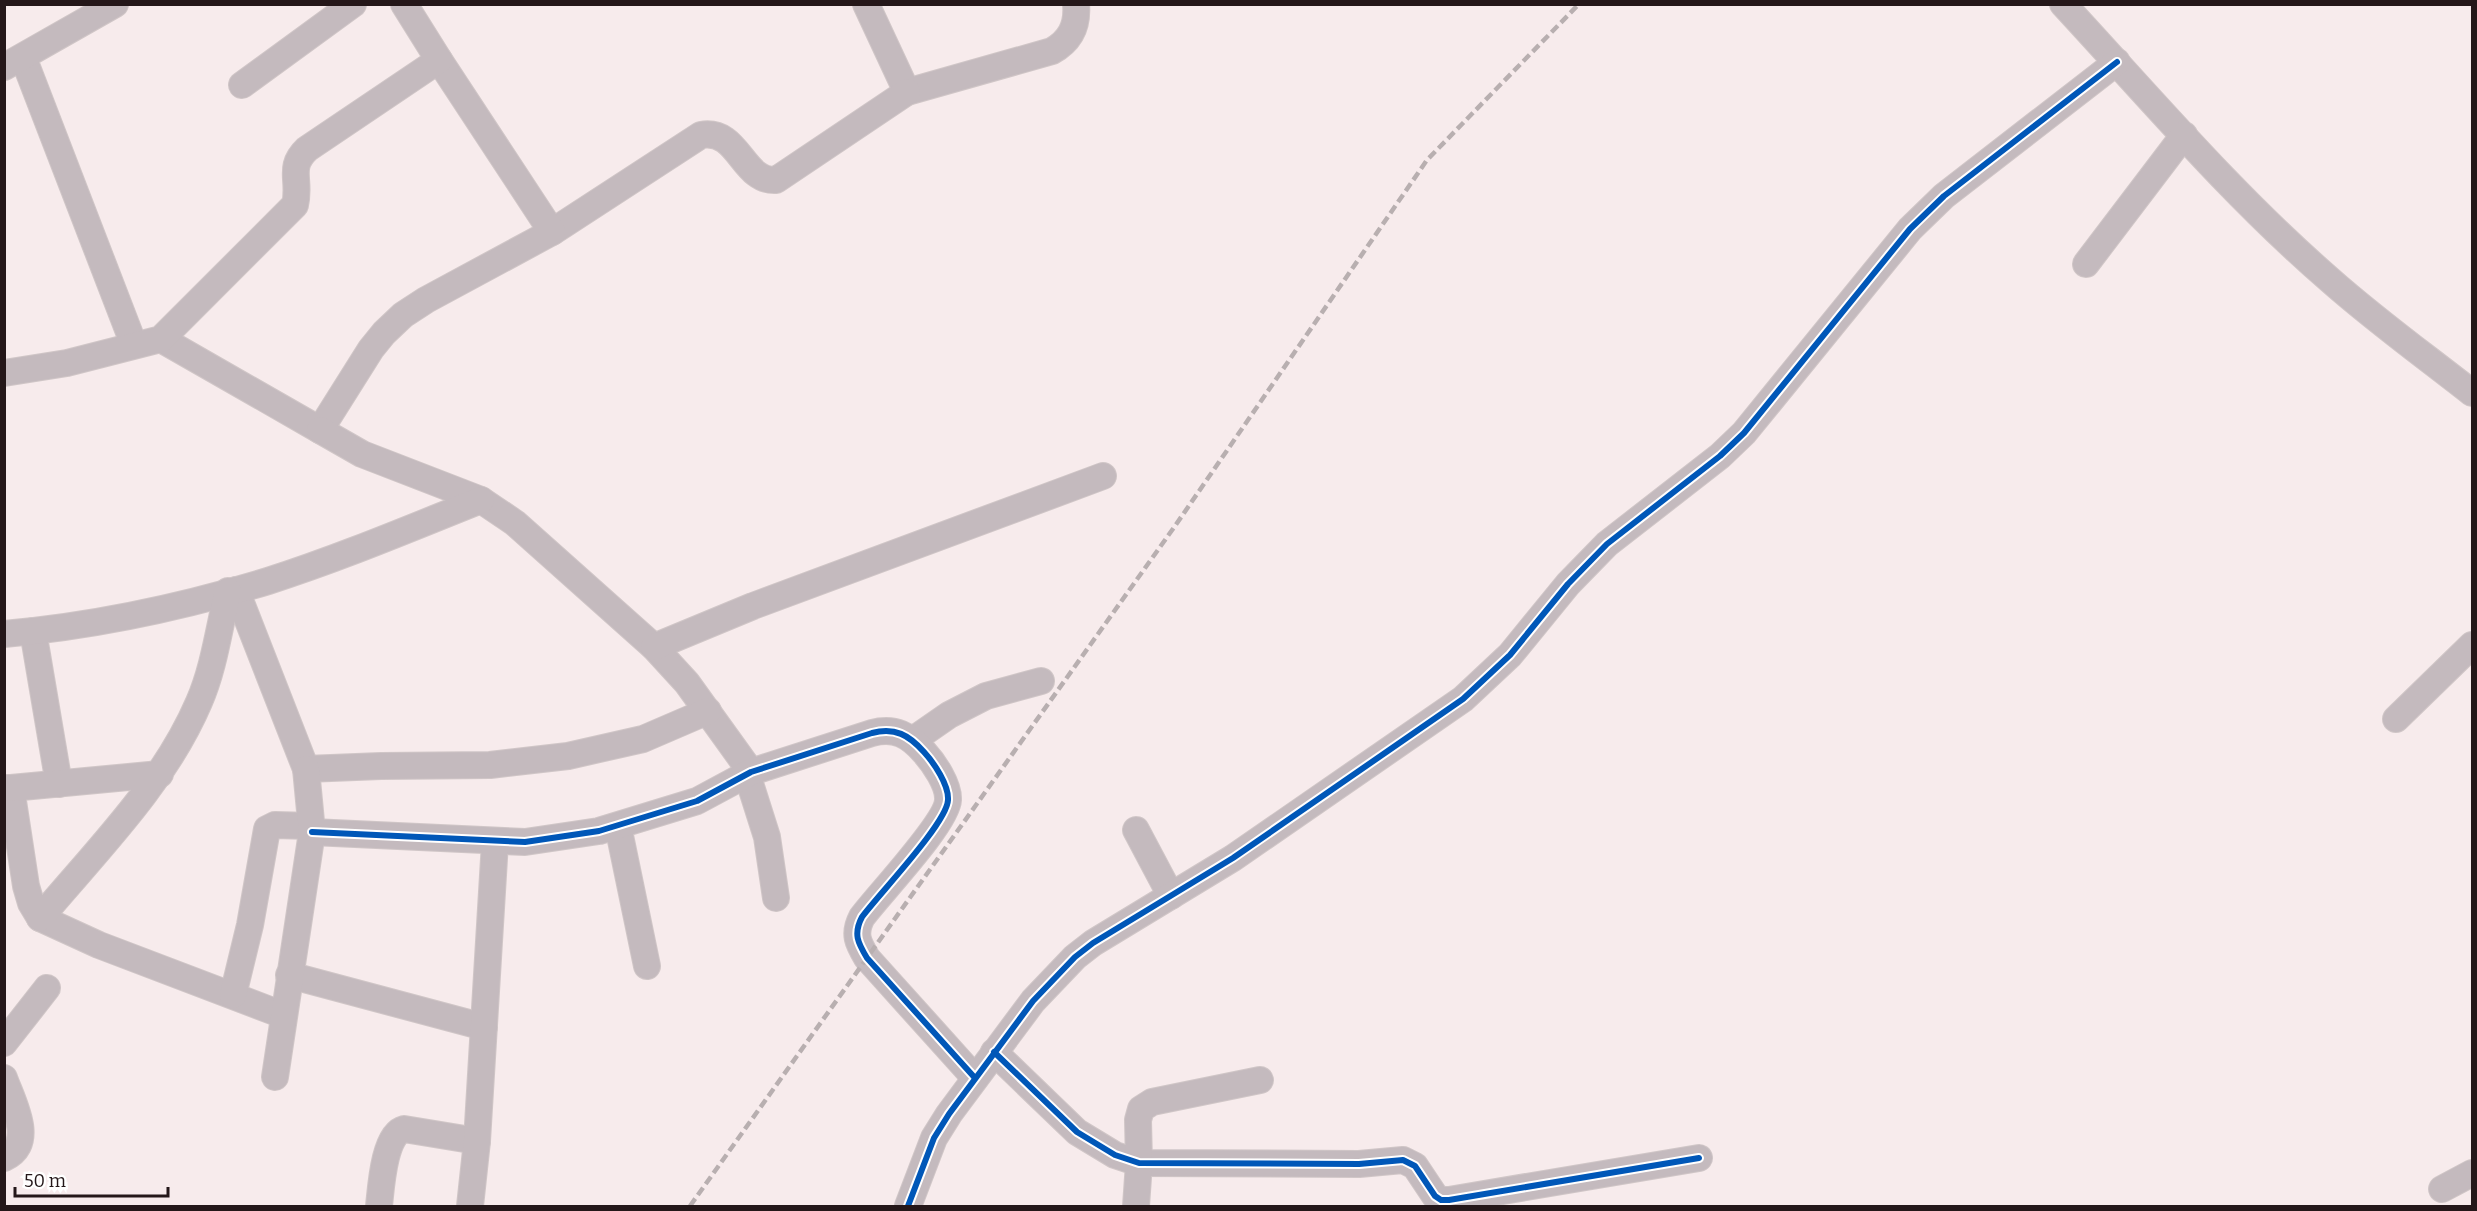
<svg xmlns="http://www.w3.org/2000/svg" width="2477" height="1211" viewBox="0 0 2477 1211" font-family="Bitter,serif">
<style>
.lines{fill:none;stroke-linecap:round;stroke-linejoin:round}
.minor-casing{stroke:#d0c6c7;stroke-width:28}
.minor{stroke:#c4babe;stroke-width:26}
.rail{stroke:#b8afb0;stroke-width:4.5;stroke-dasharray:9 4.5;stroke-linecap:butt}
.cycleway-casing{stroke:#fff;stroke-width:10}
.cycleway{stroke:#0057b8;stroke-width:6}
</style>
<rect width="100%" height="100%" fill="#f7ebec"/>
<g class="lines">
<defs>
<g id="minor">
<path d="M 866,4 L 907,92 L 1052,51 C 1070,41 1078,26 1076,4"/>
<path d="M 2063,4 C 2150,98 2233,196 2330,280 C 2375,320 2425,356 2472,393"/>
<path d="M 23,57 L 134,345"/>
<path d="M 4,67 L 115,4"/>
<path d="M 242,85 L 353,4"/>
<path d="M 552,232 L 701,135 C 739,128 742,182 776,180 L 907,92"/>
<path d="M 2086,264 L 2184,135"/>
<path d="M 161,339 L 320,430 L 371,349 L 384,333 L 403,315 L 426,300 L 552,232 L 439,60"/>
<path d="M 4,373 L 67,363 L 161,339 L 295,205 C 301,180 287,168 307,149 L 439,60 L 404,4"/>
<path d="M 320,430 L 362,454 L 481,500 L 515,523 L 654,647 L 687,683 L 751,772"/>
<path d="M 236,590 L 306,769 L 381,766 L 490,765 L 568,756 L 643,739 L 708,711"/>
<path d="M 33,631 L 59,784"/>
<path d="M 4,634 C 93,626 183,607 268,581 C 340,558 411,528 481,500"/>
<path d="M 654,647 L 753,606 L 1103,476"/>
<path d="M 2396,719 L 2472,645"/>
<path d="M 913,740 L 949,715 L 986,696 L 1041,681"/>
<path d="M 747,774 L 767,837 L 776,898"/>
<path d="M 4,788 L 11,788 L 26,886 L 31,903 L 40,918 L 99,945 L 283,1015"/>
<path d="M 11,788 L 160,774"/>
<path d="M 618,826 L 647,966"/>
<path d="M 1136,830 L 1171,896"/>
<path d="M 312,832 L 525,842 L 599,831 L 697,801 L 751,772 L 872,733 C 895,727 909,735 924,752 C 934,763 949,785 948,800 C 947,823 879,894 862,917 C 853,934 858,943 867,958 L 975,1078"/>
<path d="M 40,918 C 97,850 164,784 199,702 C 214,668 219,628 228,591"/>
<path d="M 289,975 L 484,1027"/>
<path d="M 233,995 L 250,925 L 267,829 L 275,825 L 311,826"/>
<path d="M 4,1043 L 47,988"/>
<path d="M 994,1052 L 1077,1132 L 1115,1155 L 1139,1163 L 1359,1164 L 1403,1160 L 1415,1166 L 1435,1196 L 1441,1200 L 1449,1200 L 1699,1158"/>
<path d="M 275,1077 L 312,832 L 306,769"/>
<path d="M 4,1078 C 12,1101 37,1144 4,1158"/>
<path d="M 2442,1189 L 2472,1173"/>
<path d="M 379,1206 C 381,1188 384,1134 404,1129 L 477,1141"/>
<path d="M 470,1206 L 477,1141 L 495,842"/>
<path d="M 908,1206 L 934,1138 L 949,1114 L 1033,1001 L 1075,957 L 1093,943 L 1233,858 L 1463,699 L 1510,655 L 1568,584 L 1607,544 L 1720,456 L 1744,433 L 1910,229 L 1944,196 L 2117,62"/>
<path d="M 1136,1206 L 1139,1163 L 1138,1120 L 1141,1109 L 1152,1102 L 1260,1080"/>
</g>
</defs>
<use href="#minor" class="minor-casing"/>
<use href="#minor" class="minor"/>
<path class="rail" d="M 690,1206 L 1175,526 L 1427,160 L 1579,4"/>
<defs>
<g id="cycleway">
<path d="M 312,832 L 525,842 L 599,831 L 697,801 L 751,772 L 872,733 C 895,727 909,735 924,752 C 934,763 949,785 948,800 C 947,823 879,894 862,917 C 853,934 858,943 867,958 L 975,1078"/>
<path d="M 994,1052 L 1077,1132 L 1115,1155 L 1139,1163 L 1359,1164 L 1403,1160 L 1415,1166 L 1435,1196 L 1441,1200 L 1449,1200 L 1699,1158"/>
<path d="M 908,1206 L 934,1138 L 949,1114 L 1033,1001 L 1075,957 L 1093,943 L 1233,858 L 1463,699 L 1510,655 L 1568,584 L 1607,544 L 1720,456 L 1744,433 L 1910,229 L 1944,196 L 2117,62"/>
</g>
</defs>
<use href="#cycleway" class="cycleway-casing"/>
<use href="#cycleway" class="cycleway"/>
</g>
<rect width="2477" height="1211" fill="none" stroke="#241719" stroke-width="12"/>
<path d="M15 1187v9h153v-9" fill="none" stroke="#241719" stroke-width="3"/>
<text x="24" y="1187" font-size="18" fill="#241719" stroke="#ffffff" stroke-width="4.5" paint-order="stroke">50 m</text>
</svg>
